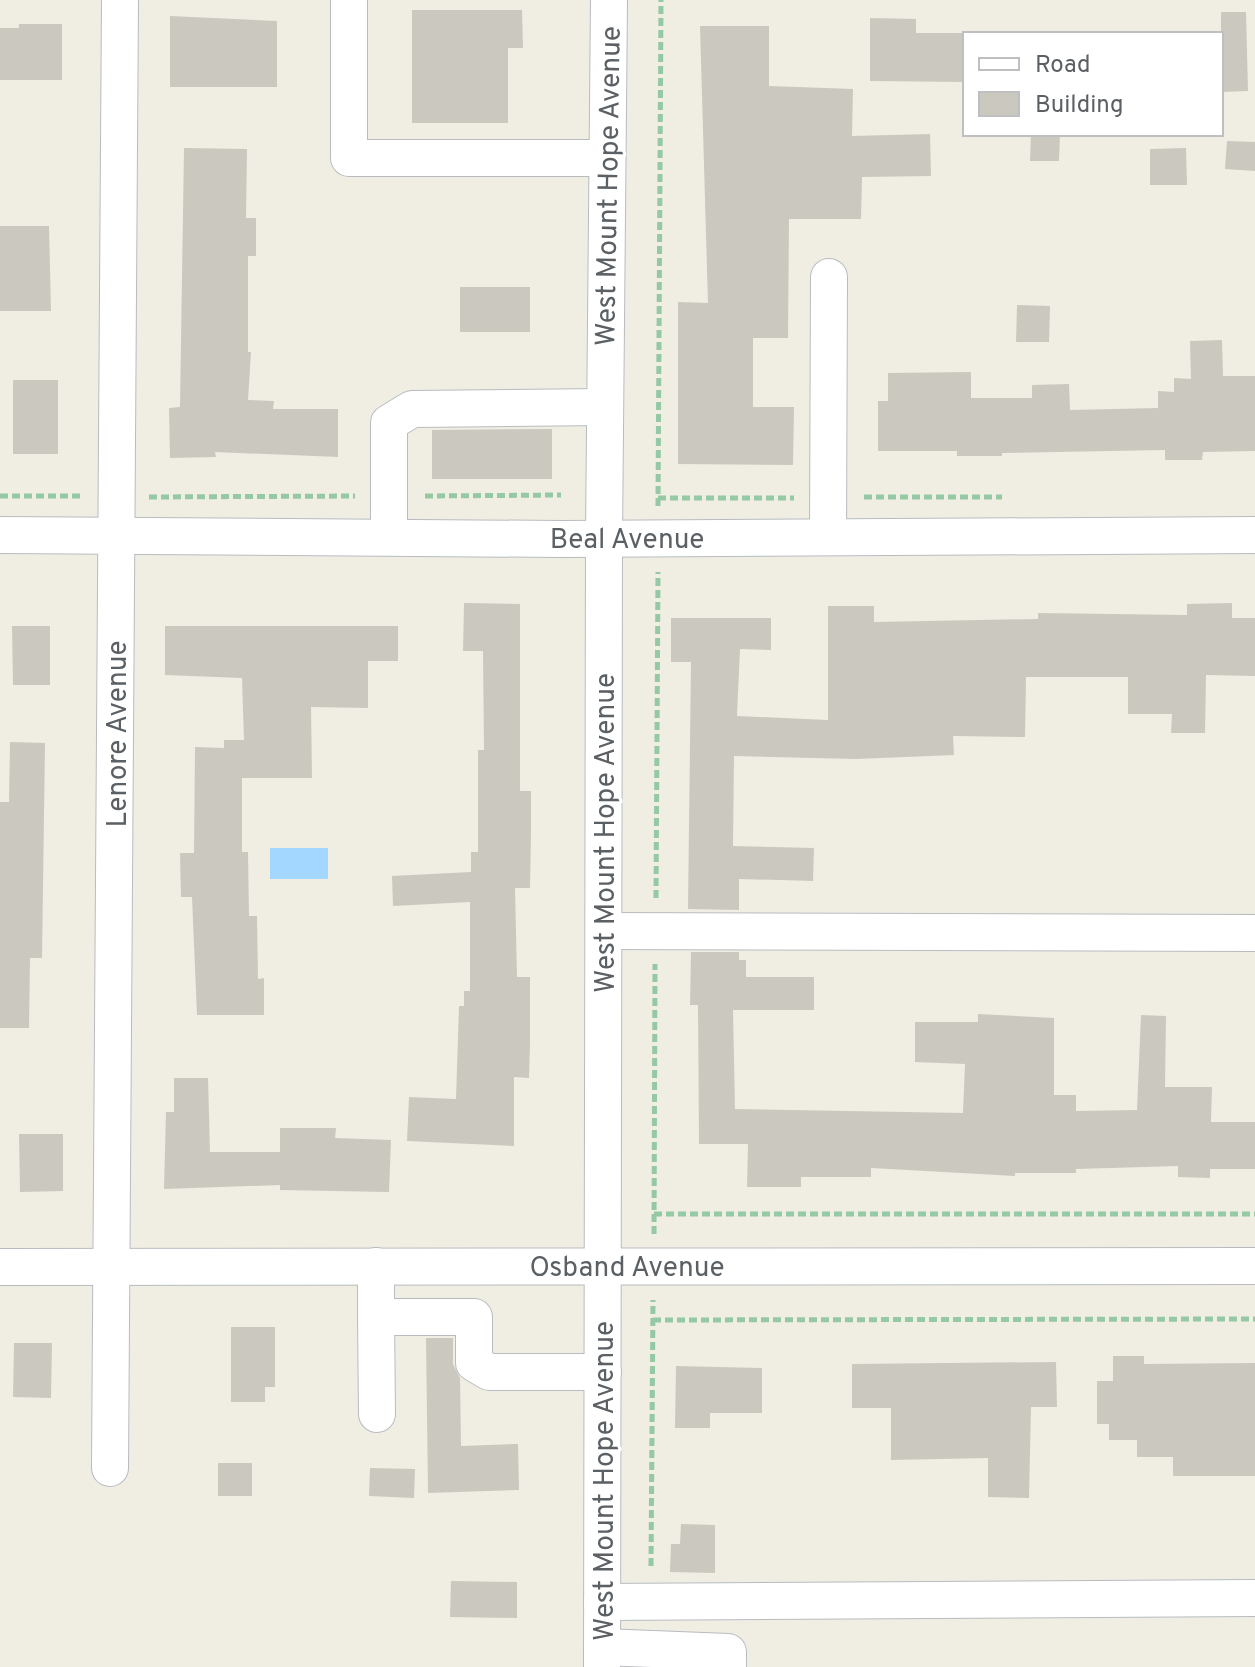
<svg xmlns="http://www.w3.org/2000/svg" width="1255" height="1667" viewBox="0 0 1255 1667" font-family="Overpass,sans-serif">
<style>
.water{fill:#a4d7ff}
.building{fill:#cbc8c0}
.lines{fill:none;stroke-linecap:round;stroke-linejoin:round}
.minor-casing{stroke:#b8bcc1;stroke-width:38}
.path{stroke:#94c9a4;stroke-width:5;stroke-dasharray:8 4;stroke-linecap:butt}
.minor{stroke:#fff;stroke-width:36}
.labels{text-anchor:middle;stroke-width:6;stroke-linejoin:round;paint-order:stroke}
.street-label{font-size:28px;fill:#5b6065;stroke:#fff}
</style>
<rect width="100%" height="100%" fill="#f0ede3"/>
<rect class="water" x="270" y="848" width="58" height="31"/>
<g class="building">
<path d="M 412,10 L 522,10 L 523,48 L 508,48 L 508,123 L 412,123 Z"/>
<path d="M 1221,12 L 1246,12 L 1248,91 L 1221,92 Z"/>
<path d="M 170,16 L 277,21 L 277,87 L 170,87 Z"/>
<path d="M 870,18 L 916,19 L 916,33 L 965,33 L 965,82 L 870,81 Z"/>
<path d="M 19,24 L 62,24 L 62,80 L 0,80 L 0,28 L 19,28 Z"/>
<path d="M 700,26 L 769,26 L 769,86 L 853,89 L 852,136 L 930,134 L 931,176 L 862,177 L 861,219 L 789,219 L 788,338 L 753,338 L 753,407 L 794,407 L 793,465 L 678,464 L 678,302 L 708,303 Z"/>
<path d="M 1031,134 L 1060,134 L 1059,161 L 1030,161 Z"/>
<path d="M 1227,141 L 1255,142 L 1255,171 L 1225,169 Z"/>
<path d="M 184,148 L 247,149 L 246,218 L 256,218 L 256,256 L 248,256 L 248,352 L 251,352 L 248,400 L 274,401 L 273,409 L 338,409 L 338,457 L 215,452 L 216,457 L 170,458 L 169,408 L 180,407 Z"/>
<path d="M 1186,148 L 1187,185 L 1150,185 L 1150,149 Z"/>
<path d="M 0,226 L 49,226 L 51,311 L 0,311 Z"/>
<rect x="460" y="287" width="70" height="45"/>
<path d="M 1017,305 L 1050,306 L 1049,342 L 1016,342 Z"/>
<path d="M 1222,340 L 1223,376 L 1255,376 L 1255,451 L 1203,452 L 1202,460 L 1165,460 L 1165,450 L 1002,453 L 1002,456 L 957,456 L 957,451 L 878,451 L 878,401 L 888,401 L 888,373 L 971,372 L 971,398 L 1032,398 L 1032,385 L 1069,384 L 1070,410 L 1158,408 L 1158,391 L 1174,392 L 1174,378 L 1191,379 L 1190,341 Z"/>
<rect x="13" y="380" width="45" height="74"/>
<path d="M 552,429 L 552,479 L 432,479 L 432,430 Z"/>
<path d="M 464,603 L 520,604 L 520,791 L 531,791 L 531,833 L 530,888 L 515,888 L 517,977 L 530,977 L 530,1043 L 529,1078 L 514,1077 L 514,1146 L 407,1141 L 409,1097 L 456,1099 L 459,1006 L 464,1006 L 464,991 L 470,991 L 470,902 L 393,906 L 392,876 L 471,872 L 471,852 L 478,852 L 478,750 L 484,750 L 483,651 L 463,651 Z"/>
<path d="M 1232,603 L 1232,618 L 1255,618 L 1255,676 L 1206,675 L 1205,733 L 1171,733 L 1172,714 L 1128,714 L 1128,677 L 1026,677 L 1025,737 L 953,736 L 954,755 L 856,759 L 734,756 L 733,846 L 814,848 L 813,881 L 739,879 L 739,910 L 688,909 L 691,662 L 671,662 L 671,618 L 771,618 L 771,650 L 740,649 L 737,716 L 828,720 L 828,606 L 874,606 L 874,622 L 1038,619 L 1038,613 L 1187,615 L 1187,604 Z"/>
<path d="M 12,626 L 50,626 L 50,685 L 13,685 Z"/>
<path d="M 165,626 L 398,626 L 398,661 L 368,661 L 368,708 L 311,707 L 312,778 L 242,778 L 242,852 L 248,852 L 249,916 L 257,916 L 258,979 L 264,978 L 264,1015 L 197,1015 L 192,897 L 181,897 L 180,853 L 194,853 L 195,747 L 224,748 L 224,740 L 244,740 L 242,678 L 165,675 Z"/>
<path d="M 10,742 L 45,743 L 42,958 L 30,958 L 29,1028 L 0,1028 L 0,802 L 9,802 Z"/>
<path d="M 691,952 L 739,952 L 739,960 L 746,960 L 746,977 L 814,977 L 814,1010 L 733,1010 L 735,1109 L 963,1113 L 965,1064 L 915,1062 L 915,1022 L 978,1022 L 978,1014 L 1054,1018 L 1054,1095 L 1076,1095 L 1076,1111 L 1137,1110 L 1141,1015 L 1166,1016 L 1165,1087 L 1212,1087 L 1211,1122 L 1255,1122 L 1255,1169 L 1210,1169 L 1210,1178 L 1178,1177 L 1178,1166 L 1076,1169 L 1076,1173 L 1015,1173 L 1015,1176 L 871,1168 L 871,1177 L 801,1177 L 801,1187 L 747,1187 L 748,1144 L 699,1144 L 698,1005 L 690,1005 Z"/>
<path d="M 174,1078 L 208,1078 L 210,1152 L 280,1152 L 280,1128 L 336,1128 L 335,1138 L 391,1140 L 389,1192 L 280,1190 L 280,1185 L 164,1189 L 166,1112 L 174,1112 Z"/>
<path d="M 19,1134 L 63,1134 L 63,1191 L 20,1192 Z"/>
<path d="M 231,1327 L 275,1327 L 275,1387 L 265,1387 L 265,1402 L 231,1402 Z"/>
<path d="M 426,1338 L 453,1338 L 453,1364 L 460,1378 L 461,1446 L 518,1444 L 519,1490 L 428,1493 Z"/>
<path d="M 14,1343 L 52,1343 L 51,1398 L 13,1397 Z"/>
<path d="M 1113,1356 L 1144,1356 L 1144,1364 L 1255,1363 L 1255,1476 L 1173,1476 L 1173,1457 L 1137,1457 L 1137,1440 L 1109,1440 L 1109,1424 L 1097,1424 L 1097,1381 L 1113,1381 Z"/>
<path d="M 1056,1362 L 1057,1407 L 1031,1407 L 1029,1498 L 988,1497 L 988,1458 L 891,1460 L 891,1408 L 852,1408 L 852,1364 Z"/>
<path d="M 676,1366 L 762,1368 L 762,1413 L 710,1413 L 710,1428 L 675,1428 Z"/>
<rect x="218" y="1463" width="34" height="33"/>
<path d="M 370,1468 L 415,1469 L 414,1498 L 369,1496 Z"/>
<path d="M 681,1524 L 715,1525 L 715,1573 L 670,1572 L 671,1544 L 680,1544 Z"/>
<path d="M 451,1581 L 517,1582 L 517,1618 L 450,1617 Z"/>
</g>
<g class="lines">
<defs>
<g id="minor">
<path d="M 349,0 L 349,158 L 607,158"/>
<path d="M 0,535 L 561,539 L 1255,535"/>
<path d="M 389,537 L 389,423 L 412,409 L 605,407"/>
<path d="M 828,537 L 829,277"/>
<path d="M 604,931 L 1255,933"/>
<path d="M 376,1266 L 376,1317 L 474,1317 L 474,1363 L 489,1372 L 603,1372"/>
<path d="M 0,1267 L 1255,1266"/>
<path d="M 376,1317 L 377,1414"/>
<path d="M 110,1468 L 120,0"/>
<path d="M 602,1602 L 1255,1598"/>
<path d="M 602,1647 L 728,1652 L 728,1667"/>
<path d="M 602,1667 L 604,538 L 609,0"/>
</g>
</defs>
<use href="#minor" class="minor-casing"/>
<g class="path">
<path d="M 0,496 L 83,496"/>
<path d="M 425,496 L 561,495"/>
<path d="M 149,497 L 355,496"/>
<path d="M 864,497 L 1002,497"/>
<path d="M 658,498 L 794,498"/>
<path d="M 658,506 L 661,0"/>
<path d="M 656,898 L 658,572"/>
<path d="M 654,1214 L 1255,1214"/>
<path d="M 654,1234 L 655,964"/>
<path d="M 653,1320 L 1255,1319"/>
<path d="M 651,1566 L 653,1300"/>
</g>
<use href="#minor" class="minor"/>
</g>
<g class="labels">
<g class="street-label">
<text transform="translate(607 186) rotate(-89)" y="10">West Mount Hope Avenue</text>
<text x="627" y="548">Beal Avenue</text>
<text transform="translate(116 734) rotate(-90)" y="10">Lenore Avenue</text>
<text transform="translate(604 833) rotate(-90)" y="10">West Mount Hope Avenue</text>
<text x="627" y="1276">Osband Avenue</text>
<text transform="translate(603 1481) rotate(-90)" y="10">West Mount Hope Avenue</text>
</g>
</g>
<rect x="963" y="32" width="260" height="104" fill="#ffffff" stroke="#bdbfc1" stroke-width="2"/>
<rect x="979" y="58" width="40" height="12" fill="#ffffff" stroke="#bdbfc1" stroke-width="2"/>
<text x="1035" y="72" font-size="24" fill="#5b6065">Road</text>
<rect x="979" y="92" width="40" height="24" fill="#cbc8c0" stroke="#bdbfc1" stroke-width="2"/>
<text x="1035" y="112" font-size="24" fill="#5b6065">Building</text>
</svg>
